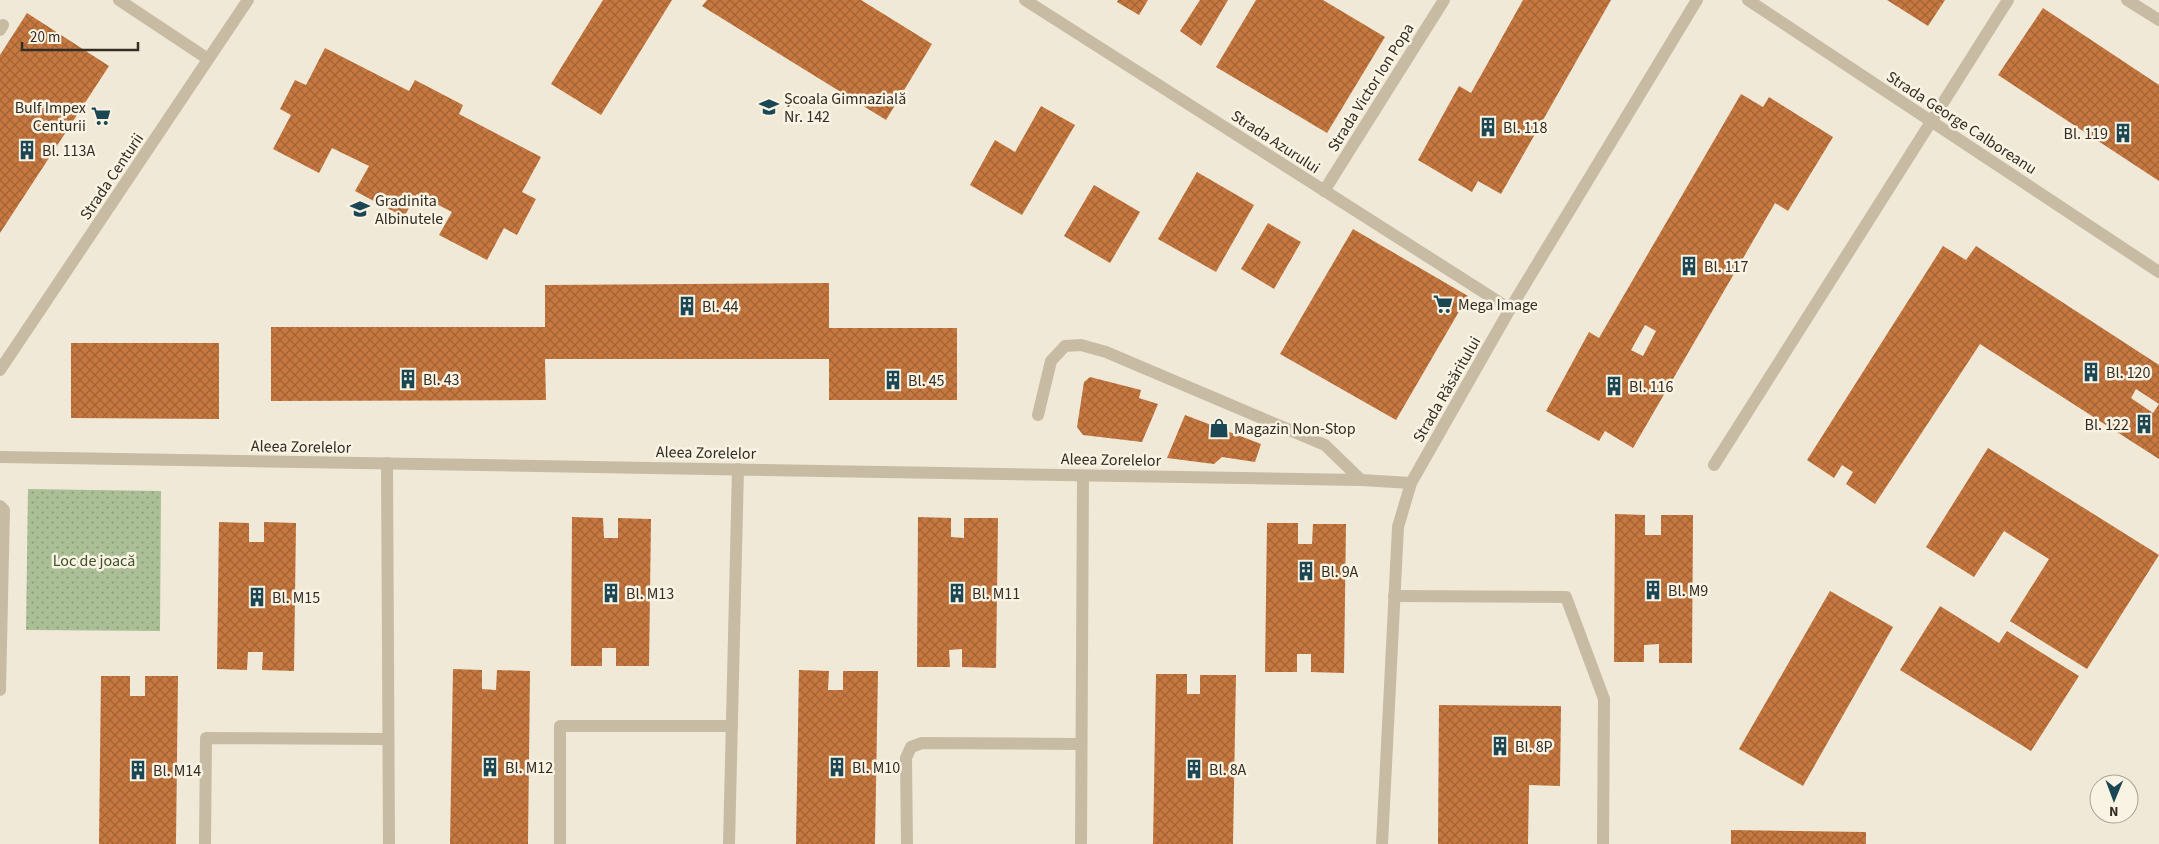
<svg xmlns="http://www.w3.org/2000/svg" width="2159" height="844" viewBox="0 0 2159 844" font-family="'Source Sans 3',sans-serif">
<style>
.park{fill:url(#park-dots)}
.building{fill:url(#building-cross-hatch);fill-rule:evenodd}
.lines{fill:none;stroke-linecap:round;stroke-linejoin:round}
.minor{stroke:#c8bba3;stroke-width:12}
.labels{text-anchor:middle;stroke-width:5;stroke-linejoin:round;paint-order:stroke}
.street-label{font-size:16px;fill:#342c25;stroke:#f9f3e3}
.poi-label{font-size:16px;fill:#342c25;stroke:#f9f3e3;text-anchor:start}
.park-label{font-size:16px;fill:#3c5229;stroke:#f9f3e3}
</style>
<defs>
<pattern id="park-dots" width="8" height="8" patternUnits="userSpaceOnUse" patternTransform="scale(1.25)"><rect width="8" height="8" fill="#abbf97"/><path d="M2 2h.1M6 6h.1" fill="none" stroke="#8c9b7b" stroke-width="1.8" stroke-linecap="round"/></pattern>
<pattern id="building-cross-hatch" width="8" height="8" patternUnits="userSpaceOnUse" patternTransform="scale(1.25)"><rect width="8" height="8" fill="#c67840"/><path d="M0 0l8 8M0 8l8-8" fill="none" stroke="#a26335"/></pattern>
</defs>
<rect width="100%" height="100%" fill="#f1e9d7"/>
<path class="park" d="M 28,489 L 161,491 L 160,631 L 26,630 Z"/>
<g class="building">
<path d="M 603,0 L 672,0 L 601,115 L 551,84 Z"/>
<path d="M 707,0 L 861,0 L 932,44 L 886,120 L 702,6 Z"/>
<path d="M 1118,0 L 1148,0 L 1139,15 L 1117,2 Z"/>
<path d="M 1200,0 L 1228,0 L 1201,46 L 1180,31 Z"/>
<path d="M 1256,0 L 1323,0 L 1385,37 L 1327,133 L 1216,67 Z"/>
<path d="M 1523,0 L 1611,0 L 1501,194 L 1478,181 L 1472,192 L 1418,160 L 1459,86 L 1471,93 Z"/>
<path d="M 1887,0 L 1945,0 L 1928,26 Z"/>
<path d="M 2043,8 L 2159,85 L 2159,181 L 1998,75 Z"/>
<path d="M 27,13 L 109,66 L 0,233 L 0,55 Z"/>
<path d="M 325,48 L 409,91 L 415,80 L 463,105 L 459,114 L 541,157 L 522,192 L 536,199 L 517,235 L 504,228 L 487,260 L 439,235 L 452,212 L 417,194 L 404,217 L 355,191 L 369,166 L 332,148 L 319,173 L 273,149 L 291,115 L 280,109 L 295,80 L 306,85 Z"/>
<path d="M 1741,94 L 1763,107 L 1769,97 L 1833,137 L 1788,211 L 1775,203 L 1633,448 L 1605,431 L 1599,441 L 1546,411 L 1589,332 L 1599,338 ZM 1645,325 L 1656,331 L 1643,356 L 1631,350 Z"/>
<path d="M 1041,106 L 1075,125 L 1022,215 L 970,185 L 995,140 L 1015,152 Z"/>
<path d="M 1197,172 L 1254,205 L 1216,272 L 1158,239 Z"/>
<path d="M 1094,185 L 1140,212 L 1110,263 L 1064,236 Z"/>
<path d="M 1268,223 L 1301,242 L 1274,289 L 1241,269 Z"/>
<path d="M 1353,229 L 1468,296 L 1396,420 L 1280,354 Z"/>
<path d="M 1943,246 L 1966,260 L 1976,246 L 2159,365 L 2159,459 L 1980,344 L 1875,504 L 1846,484 L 1853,472 L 1842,465 L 1834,478 L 1807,460 ZM 2136,389 L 2159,404 L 2153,413 L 2131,398 Z"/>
<path d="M 829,283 L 829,328 L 957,328 L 957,400 L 829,400 L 829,359 L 545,359 L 546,400 L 271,401 L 271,327 L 545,327 L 545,285 Z"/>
<path d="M 71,343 L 219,343 L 219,419 L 71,418 Z"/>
<path d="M 1090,377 L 1141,390 L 1139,398 L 1158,404 L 1142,442 L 1083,435 L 1077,427 L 1084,382 Z"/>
<path d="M 1185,415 L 1261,444 L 1255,462 L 1222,457 L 1214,464 L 1167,458 Z"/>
<path d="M 1988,448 L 2159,555 L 2087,669 L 2010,621 L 2049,559 L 2004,531 L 1974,577 L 1926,547 Z"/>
<path d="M 1615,514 L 1645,515 L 1645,535 L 1661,535 L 1661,515 L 1693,515 L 1692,663 L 1659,663 L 1659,644 L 1644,645 L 1644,662 L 1614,662 Z"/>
<path d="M 572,517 L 603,518 L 604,538 L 618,538 L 618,518 L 651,519 L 649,666 L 616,666 L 616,648 L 602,648 L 602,666 L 571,666 Z"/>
<path d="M 918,517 L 951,518 L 951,537 L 964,538 L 964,518 L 998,518 L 996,668 L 962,667 L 962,649 L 949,650 L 950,667 L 917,667 Z"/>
<path d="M 219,522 L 249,523 L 249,542 L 264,542 L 264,522 L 296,523 L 294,671 L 262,670 L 263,652 L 248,652 L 247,670 L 217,669 Z"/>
<path d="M 1267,523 L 1298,523 L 1298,544 L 1312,544 L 1313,524 L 1346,524 L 1344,673 L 1311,672 L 1311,654 L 1297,654 L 1297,672 L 1265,672 Z"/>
<path d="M 1830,591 L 1893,627 L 1803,786 L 1739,749 Z"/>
<path d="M 1940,606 L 1999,643 L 2007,631 L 2079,676 L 2031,751 L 1900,670 Z"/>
<path d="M 453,669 L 482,670 L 482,689 L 496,690 L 497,670 L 530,671 L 528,844 L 450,844 Z"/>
<path d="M 799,670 L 829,671 L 828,690 L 843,690 L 843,671 L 878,671 L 875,844 L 796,844 Z"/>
<path d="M 1156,674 L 1187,674 L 1187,694 L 1200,694 L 1200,675 L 1236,675 L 1233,844 L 1153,844 Z"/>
<path d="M 101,676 L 130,676 L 130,696 L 145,696 L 145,676 L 178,676 L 176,844 L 99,844 Z"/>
<path d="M 1439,705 L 1561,706 L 1560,786 L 1529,785 L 1528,844 L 1438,844 Z"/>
<path d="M 1731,830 L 1866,832 L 1866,844 L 1731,844 Z"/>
</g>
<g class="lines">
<g class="minor">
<path d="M 119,0 L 208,59"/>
<path d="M 1025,0 L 1510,309"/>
<path d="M 1748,0 L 2159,272"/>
<path d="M 2127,0 L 2159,20"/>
<path d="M 0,30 L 3,25"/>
<path d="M 1324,191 L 1444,0"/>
<path d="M 0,370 L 248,0"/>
<path d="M 1038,415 L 1051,361 L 1065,346 L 1081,345 L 1106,352 L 1325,445 L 1361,480"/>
<path d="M 0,457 L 1361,480 L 1411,483"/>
<path d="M 387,463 L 389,844"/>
<path d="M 1714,465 L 2008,0"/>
<path d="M 0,506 L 4,510 L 0,690"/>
<path d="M 1394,596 L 1566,597 L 1604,699 L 1603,844"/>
<path d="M 205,844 L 206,738 L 387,739"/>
<path d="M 560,844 L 560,726 L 732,726"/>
<path d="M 729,844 L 738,469"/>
<path d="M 907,844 L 906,758 L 911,747 L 922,743 L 1081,744"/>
<path d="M 1081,844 L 1083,476"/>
<path d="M 1382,844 L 1398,527 L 1411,483 L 1510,309 L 1697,0"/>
</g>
</g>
<defs>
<symbol id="school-bare" viewBox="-9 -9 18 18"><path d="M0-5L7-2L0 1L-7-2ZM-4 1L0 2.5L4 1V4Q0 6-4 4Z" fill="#1b4755" stroke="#f9f3e3" stroke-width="2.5" paint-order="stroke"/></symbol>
<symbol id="supermarket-bare" viewBox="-9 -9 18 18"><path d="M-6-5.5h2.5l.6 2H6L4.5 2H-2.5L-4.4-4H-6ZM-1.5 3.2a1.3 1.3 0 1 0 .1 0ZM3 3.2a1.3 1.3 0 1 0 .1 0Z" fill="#1b4755" stroke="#f9f3e3" stroke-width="2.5" paint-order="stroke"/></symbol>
<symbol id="building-bare" viewBox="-9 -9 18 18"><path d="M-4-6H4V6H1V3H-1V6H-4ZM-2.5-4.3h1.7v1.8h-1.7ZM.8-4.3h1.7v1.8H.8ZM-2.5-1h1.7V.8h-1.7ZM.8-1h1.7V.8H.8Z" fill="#1b4755" stroke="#f9f3e3" stroke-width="2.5" paint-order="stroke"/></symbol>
<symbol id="shop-bare" viewBox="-9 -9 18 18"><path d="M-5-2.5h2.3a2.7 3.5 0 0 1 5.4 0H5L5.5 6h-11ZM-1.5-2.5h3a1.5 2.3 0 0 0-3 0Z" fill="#1b4755" stroke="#f9f3e3" stroke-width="2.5" paint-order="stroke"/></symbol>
</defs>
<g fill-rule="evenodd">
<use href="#school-bare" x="755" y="93" width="28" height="28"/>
<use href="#supermarket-bare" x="87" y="102" width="28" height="28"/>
<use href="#building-bare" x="1474" y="113" width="28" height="28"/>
<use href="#building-bare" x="2109" y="119" width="28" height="28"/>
<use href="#building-bare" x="13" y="136" width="28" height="28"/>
<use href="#school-bare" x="346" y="195" width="28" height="28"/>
<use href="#building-bare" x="1675" y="252" width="28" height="28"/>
<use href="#supermarket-bare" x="1429" y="290" width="28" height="28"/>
<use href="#building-bare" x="673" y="292" width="28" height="28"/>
<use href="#building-bare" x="2077" y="358" width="28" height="28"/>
<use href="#building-bare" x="394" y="365" width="28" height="28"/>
<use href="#building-bare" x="879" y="366" width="28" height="28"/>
<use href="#building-bare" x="1600" y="372" width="28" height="28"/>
<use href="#building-bare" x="2130" y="410" width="28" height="28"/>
<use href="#shop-bare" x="1205" y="414" width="28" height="28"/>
<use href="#building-bare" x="1292" y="557" width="28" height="28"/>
<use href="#building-bare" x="1639" y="576" width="28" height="28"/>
<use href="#building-bare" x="597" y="579" width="28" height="28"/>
<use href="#building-bare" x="943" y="579" width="28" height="28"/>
<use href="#building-bare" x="243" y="583" width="28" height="28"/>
<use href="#building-bare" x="1486" y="732" width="28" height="28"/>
<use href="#building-bare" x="476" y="753" width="28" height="28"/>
<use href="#building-bare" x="823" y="753" width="28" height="28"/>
<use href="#building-bare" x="1180" y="755" width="28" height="28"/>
<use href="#building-bare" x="124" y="756" width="28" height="28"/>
</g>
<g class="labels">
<g class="street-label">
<text transform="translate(1370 87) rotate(-58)" y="6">Strada Victor Ion Popa</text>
<text transform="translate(1962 122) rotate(33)" y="6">Strada George Calboreanu</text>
<text transform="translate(1276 141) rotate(33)" y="6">Strada Azurului</text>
<text transform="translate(111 176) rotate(-56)" y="6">Strada Centurii</text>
<text transform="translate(1446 389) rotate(-60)" y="6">Strada Răsăritului</text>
<text transform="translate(301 446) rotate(1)" y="6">Aleea Zorelelor</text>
<text transform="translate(706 452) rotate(1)" y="6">Aleea Zorelelor</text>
<text transform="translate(1111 459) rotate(1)" y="6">Aleea Zorelelor</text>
</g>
<g class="poi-label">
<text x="784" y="104">Școala Gimnazială<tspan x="784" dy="18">Nr. 142</tspan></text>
<text x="86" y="113" text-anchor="end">Bulf Impex<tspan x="86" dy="18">Centurii</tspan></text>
<text x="1503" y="133">Bl. 118</text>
<text x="2108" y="139" text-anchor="end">Bl. 119</text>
<text x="42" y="156">Bl. 113A</text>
<text x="375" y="206">Gradinita<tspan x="375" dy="18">Albinutele</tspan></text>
<text x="1704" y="272">Bl. 117</text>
<text x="1458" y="310">Mega Image</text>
<text x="702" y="312">Bl. 44</text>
<text x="2106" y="378">Bl. 120</text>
<text x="423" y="385">Bl. 43</text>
<text x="908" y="386">Bl. 45</text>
<text x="1629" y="392">Bl. 116</text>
<text x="2129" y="430" text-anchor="end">Bl. 122</text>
<text x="1234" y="434">Magazin Non-Stop</text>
<text x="1321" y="577">Bl. 9A</text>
<text x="1668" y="596">Bl. M9</text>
<text x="626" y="599">Bl. M13</text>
<text x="972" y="599">Bl. M11</text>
<text x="272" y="603">Bl. M15</text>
<text x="1515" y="752">Bl. 8P</text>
<text x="505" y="773">Bl. M12</text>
<text x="852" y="773">Bl. M10</text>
<text x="1209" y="775">Bl. 8A</text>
<text x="153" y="776">Bl. M14</text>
</g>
<g class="park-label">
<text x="94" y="566">Loc de joacă</text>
</g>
</g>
<g transform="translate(2114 799) rotate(181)"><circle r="24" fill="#f9f3e3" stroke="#aaa397"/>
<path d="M0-4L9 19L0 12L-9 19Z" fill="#1b4755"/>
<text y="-8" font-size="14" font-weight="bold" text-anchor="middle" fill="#342c25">N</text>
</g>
<path d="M22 42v8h116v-8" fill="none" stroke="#342c25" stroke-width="2.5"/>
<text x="30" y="42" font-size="15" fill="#342c25" stroke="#f9f3e3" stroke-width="4" paint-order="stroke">20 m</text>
</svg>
